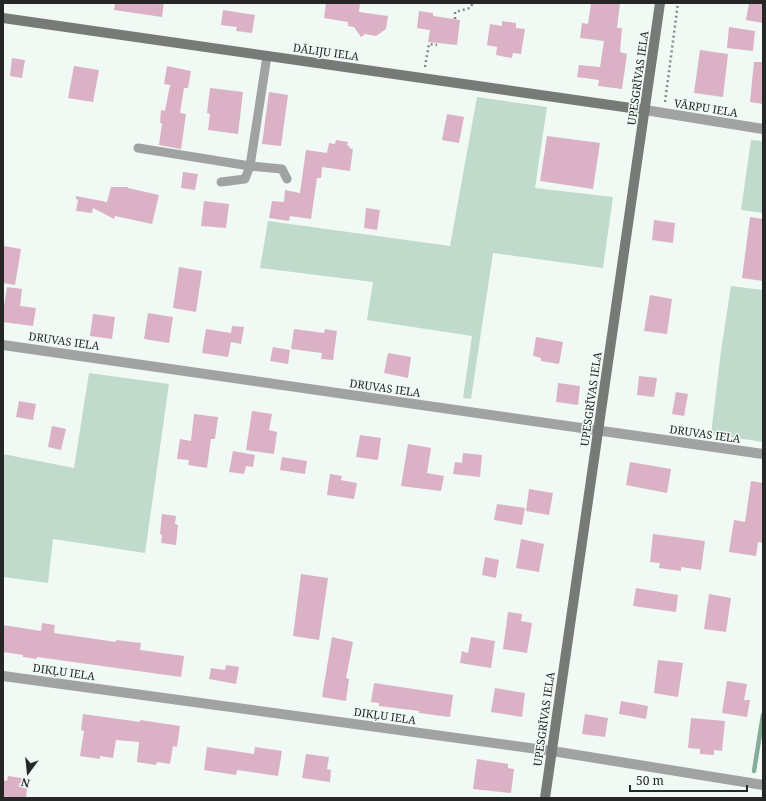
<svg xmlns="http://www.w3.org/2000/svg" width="766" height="801" viewBox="0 0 766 801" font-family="'Noto Serif',serif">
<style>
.green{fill:#c0dacb}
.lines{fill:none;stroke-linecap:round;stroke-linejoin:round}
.stream{stroke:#86ad97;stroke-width:4.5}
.building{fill:#dab1c5}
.path{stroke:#848986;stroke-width:2.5;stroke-dasharray:2 3;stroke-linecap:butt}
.lane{stroke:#a0a3a1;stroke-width:9}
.street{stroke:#a0a3a1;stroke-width:10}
.secondary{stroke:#777b78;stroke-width:10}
.labels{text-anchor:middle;stroke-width:3;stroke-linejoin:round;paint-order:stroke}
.street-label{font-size:11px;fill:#242725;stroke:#f1f9f4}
</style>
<rect width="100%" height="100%" fill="#f1f9f4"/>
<g class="green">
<path d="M 477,97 L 547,107 L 535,188 L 613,197 L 603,268 L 493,253 L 471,399 L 463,398 L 472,336 L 367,320 L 373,282 L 260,268 L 268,221 L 450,246 Z"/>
<path d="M 751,140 L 763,141 L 763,213 L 741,210 Z"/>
<path d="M 731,286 L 763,290 L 763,442 L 711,434 L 721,351 Z"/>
<path d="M 89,373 L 169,384 L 145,553 L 53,539 L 48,583 L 3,577 L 3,454 L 74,468 Z"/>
</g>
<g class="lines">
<path class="stream" d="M 754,771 L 763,715"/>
</g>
<g class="building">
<path d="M 115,3 L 164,3 L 162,17 L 114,10 Z"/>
<path d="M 326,3 L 360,3 L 359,12 L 388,16 L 386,29 L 376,36 L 365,34 L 361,37 L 354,27 L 348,26 L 348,22 L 324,18 Z"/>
<path d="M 591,3 L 620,3 L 617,28 L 622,28 L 620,52 L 627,54 L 622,89 L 598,86 L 599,80 L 577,77 L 579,65 L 600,67 L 604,41 L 580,38 L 582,23 L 588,24 Z"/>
<path d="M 749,3 L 763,3 L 763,23 L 746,20 Z"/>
<path d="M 223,10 L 255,15 L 252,33 L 236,31 L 237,27 L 221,25 Z"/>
<path d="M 419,11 L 433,13 L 433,16 L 460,20 L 457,45 L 428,42 L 430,30 L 417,28 Z"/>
<path d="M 502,21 L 516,23 L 516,28 L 525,29 L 521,54 L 513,53 L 512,58 L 496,55 L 497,47 L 487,45 L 490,24 L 502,26 Z"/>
<path d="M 729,27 L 755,31 L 753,51 L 727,48 Z"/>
<path d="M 700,50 L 728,54 L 723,97 L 694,93 Z"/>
<path d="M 12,58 L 25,60 L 22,78 L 10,76 Z"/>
<path d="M 754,62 L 763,62 L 763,104 L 750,102 Z"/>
<path d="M 74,66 L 99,70 L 93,102 L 68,98 Z"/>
<path d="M 167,66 L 191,71 L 188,88 L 184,88 L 180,113 L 186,114 L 181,149 L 159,145 L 162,123 L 160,123 L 161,110 L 165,111 L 170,85 L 164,84 Z"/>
<path d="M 210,88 L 243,92 L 238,134 L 208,130 L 210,114 L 207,113 Z"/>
<path d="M 269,92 L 288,95 L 281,146 L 262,144 Z"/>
<path d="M 447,114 L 464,117 L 459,143 L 442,140 Z"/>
<path d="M 547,136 L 600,143 L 593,189 L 540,181 Z"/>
<path d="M 336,140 L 348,142 L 347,146 L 350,146 L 349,148 L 353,149 L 350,171 L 322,167 L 321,178 L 317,178 L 311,219 L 290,216 L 289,221 L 269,218 L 272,201 L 284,202 L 285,190 L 300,193 L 306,150 L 327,153 L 329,143 L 335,144 Z"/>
<path d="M 183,172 L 198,174 L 195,190 L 181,188 Z"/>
<path d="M 111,187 L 128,187 L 128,188 L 159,195 L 152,224 L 115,216 L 114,219 L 93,208 L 92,213 L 76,211 L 78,200 L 76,199 L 76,196 L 107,202 Z"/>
<path d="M 204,201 L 229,204 L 226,228 L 201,226 Z"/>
<path d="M 366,208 L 380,210 L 377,230 L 364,228 Z"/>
<path d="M 750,217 L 763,219 L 763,281 L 742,278 Z"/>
<path d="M 654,220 L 675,223 L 673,243 L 652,240 Z"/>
<path d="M 4,246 L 21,249 L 15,285 L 3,283 Z"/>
<path d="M 179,267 L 202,271 L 196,312 L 173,308 Z"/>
<path d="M 7,287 L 22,289 L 20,306 L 36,308 L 33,326 L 3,322 L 3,312 Z"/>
<path d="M 650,295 L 672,299 L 667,334 L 644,331 Z"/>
<path d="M 148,313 L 173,317 L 169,343 L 144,339 Z"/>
<path d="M 93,314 L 115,317 L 112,339 L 90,336 Z"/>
<path d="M 232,326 L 244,327 L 241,344 L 231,342 L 228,357 L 202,353 L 206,329 L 231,333 Z"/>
<path d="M 294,329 L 324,333 L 325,329 L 337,331 L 333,360 L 321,359 L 322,353 L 291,349 Z"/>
<path d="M 536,337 L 563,342 L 559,364 L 541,361 L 541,358 L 533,356 Z"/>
<path d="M 273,347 L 290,350 L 288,364 L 270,361 Z"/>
<path d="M 388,353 L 411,357 L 408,378 L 384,373 Z"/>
<path d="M 639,376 L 657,378 L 654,397 L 637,395 Z"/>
<path d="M 558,383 L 580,386 L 578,405 L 556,402 Z"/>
<path d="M 676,392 L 688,394 L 684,416 L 672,414 Z"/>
<path d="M 19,401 L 36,404 L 33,420 L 16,417 Z"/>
<path d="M 252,411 L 272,414 L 269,430 L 277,432 L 274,454 L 246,450 Z"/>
<path d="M 194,414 L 218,417 L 215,439 L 211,439 L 207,468 L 188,465 L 189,460 L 177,459 L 180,439 L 191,441 Z"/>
<path d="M 52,426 L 66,429 L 61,450 L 48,447 Z"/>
<path d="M 360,435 L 381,438 L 378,460 L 356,457 Z"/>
<path d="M 408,444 L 431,448 L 427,473 L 444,476 L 441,491 L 401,486 Z"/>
<path d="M 233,451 L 255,455 L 253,467 L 246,466 L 244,474 L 229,472 Z"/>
<path d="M 463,453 L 482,455 L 480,477 L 453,474 L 455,462 L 462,463 Z"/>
<path d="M 282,457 L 307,461 L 305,474 L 280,470 Z"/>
<path d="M 630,462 L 671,469 L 667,493 L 626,485 Z"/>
<path d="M 330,474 L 342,476 L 341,480 L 357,483 L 354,499 L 327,495 Z"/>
<path d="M 751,481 L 763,483 L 763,543 L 758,542 L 756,556 L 729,552 L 734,520 L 745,522 Z"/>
<path d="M 529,489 L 553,493 L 549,515 L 526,511 Z"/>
<path d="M 497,504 L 525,508 L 522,525 L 494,520 Z"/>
<path d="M 162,514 L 176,516 L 175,524 L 178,525 L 176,545 L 161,543 L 162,535 L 160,534 Z"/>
<path d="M 653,534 L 705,541 L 701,570 L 681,567 L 681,571 L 659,568 L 660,563 L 650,562 Z"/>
<path d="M 521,539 L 544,544 L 539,572 L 516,568 Z"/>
<path d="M 485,557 L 499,560 L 496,578 L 482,575 Z"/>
<path d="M 301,574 L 328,578 L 319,640 L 293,636 Z"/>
<path d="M 636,588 L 678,595 L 676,612 L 633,606 Z"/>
<path d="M 709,594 L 731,598 L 726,632 L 704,629 Z"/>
<path d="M 508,612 L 522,614 L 521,621 L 532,623 L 527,653 L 503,649 Z"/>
<path d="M 42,623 L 55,625 L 54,633 L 116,642 L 116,640 L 141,643 L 140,650 L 184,656 L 181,677 L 37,657 L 36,659 L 23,657 L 23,655 L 3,652 L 3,625 L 41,631 Z"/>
<path d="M 332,637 L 353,642 L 346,678 L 349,679 L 346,701 L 322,697 Z"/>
<path d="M 471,637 L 495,641 L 491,668 L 460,663 L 462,651 L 468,653 Z"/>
<path d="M 658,660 L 683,663 L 678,697 L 654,693 Z"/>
<path d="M 226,665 L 239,667 L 236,684 L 209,679 L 211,668 L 225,670 Z"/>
<path d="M 727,681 L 747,684 L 744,700 L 750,700 L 747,717 L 722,713 Z"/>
<path d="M 374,683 L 453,695 L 450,717 L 419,713 L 419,711 L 379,706 L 379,703 L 371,702 Z"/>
<path d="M 495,688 L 525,693 L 522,717 L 491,712 Z"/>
<path d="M 621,701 L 648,706 L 646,719 L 619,714 Z"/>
<path d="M 83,714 L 140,722 L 140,720 L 180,726 L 177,747 L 173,746 L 170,764 L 157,762 L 156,765 L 137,762 L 139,742 L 116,740 L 113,758 L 100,756 L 100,759 L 80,756 L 84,731 L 81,730 Z"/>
<path d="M 585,714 L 608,718 L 605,737 L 582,734 Z"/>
<path d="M 691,718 L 725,721 L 722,751 L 714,750 L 714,755 L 700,754 L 700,749 L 688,748 Z"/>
<path d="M 207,747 L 254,754 L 255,747 L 282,751 L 278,776 L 237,770 L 236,775 L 204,770 Z"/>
<path d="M 306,754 L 329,757 L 327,769 L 331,770 L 330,782 L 302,778 Z"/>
<path d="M 477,759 L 508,764 L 508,768 L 514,769 L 511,793 L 473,789 Z"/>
<path d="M 8,776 L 28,779 L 26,798 L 3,798 L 3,780 L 7,781 Z"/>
</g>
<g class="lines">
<g class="path">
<path d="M 455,19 L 455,12 L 470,8 L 473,3"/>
<path d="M 425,67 L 429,44 L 437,45"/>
<path d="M 665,102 L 678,3"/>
</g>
<g class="lane">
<path d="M 138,148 L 250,166 L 267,56"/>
<path d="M 221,182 L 245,179 L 250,166 L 282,169 L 287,179"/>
</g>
<g class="street">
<path d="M 645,110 L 763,129"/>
<path d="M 3,345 L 763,454"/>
<path d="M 3,676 L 552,751 L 763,785"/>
</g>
<g class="secondary">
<path d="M 3,18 L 645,110"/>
<path d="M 545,798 L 660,3"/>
</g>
</g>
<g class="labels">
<g class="street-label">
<text transform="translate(326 52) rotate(8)" y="4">DĀLIJU IELA</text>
<text transform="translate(638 78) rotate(-82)" y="4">UPESGRĪVAS IELA</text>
<text transform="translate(706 108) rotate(9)" y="4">VĀRPU IELA</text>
<text transform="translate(64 341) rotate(8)" y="4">DRUVAS IELA</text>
<text transform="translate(385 388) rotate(8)" y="4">DRUVAS IELA</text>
<text transform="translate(591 399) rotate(-82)" y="4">UPESGRĪVAS IELA</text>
<text transform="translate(705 434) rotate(8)" y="4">DRUVAS IELA</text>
<text transform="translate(64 672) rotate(8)" y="4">DIKĻU IELA</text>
<text transform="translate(385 716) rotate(8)" y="4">DIKĻU IELA</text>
<text transform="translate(544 719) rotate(-82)" y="4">UPESGRĪVAS IELA</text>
</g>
</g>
<rect width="766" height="801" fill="none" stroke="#242725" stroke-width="8"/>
<g transform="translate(28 773) rotate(195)" stroke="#f1f9f4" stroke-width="3" paint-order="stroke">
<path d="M0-3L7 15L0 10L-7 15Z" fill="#242725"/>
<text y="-6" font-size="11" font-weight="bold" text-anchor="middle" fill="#242725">N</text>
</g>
<path d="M630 785v6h117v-6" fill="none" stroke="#242725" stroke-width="2"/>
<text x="636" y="785" font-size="12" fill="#242725" stroke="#f1f9f4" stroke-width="3" paint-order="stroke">50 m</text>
</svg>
